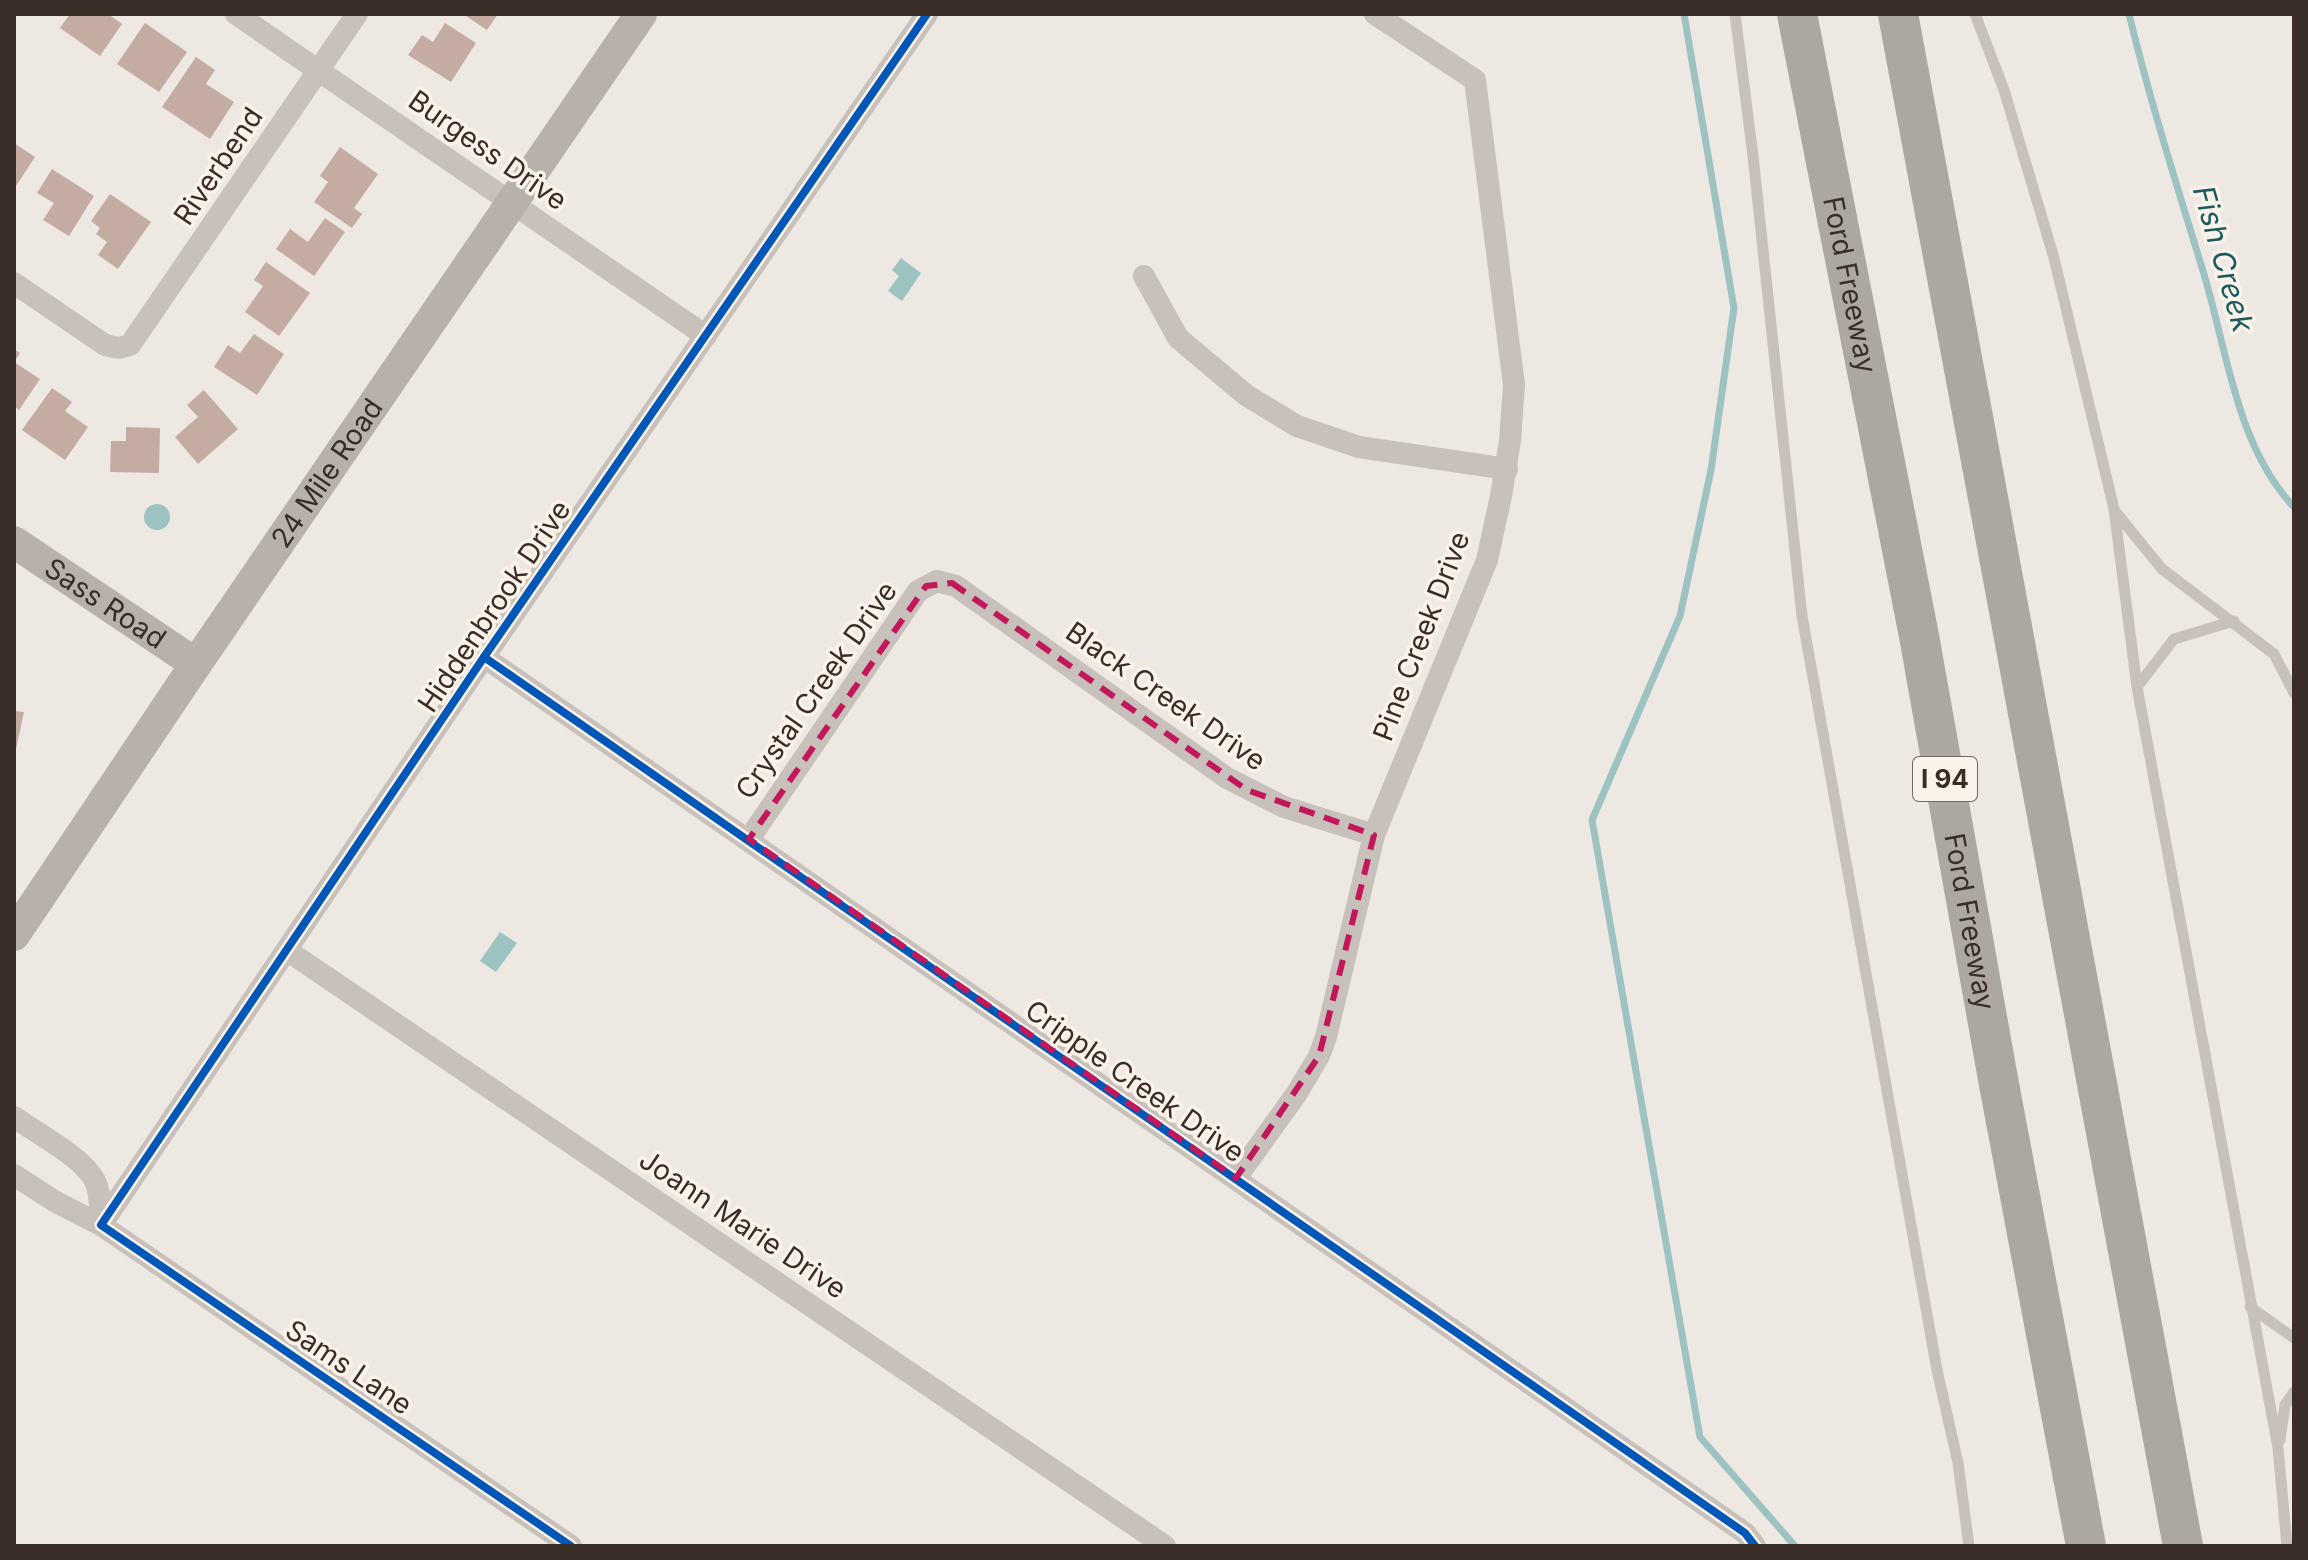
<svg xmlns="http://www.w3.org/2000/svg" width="2308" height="1560" viewBox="0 0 2308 1560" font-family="Inter,sans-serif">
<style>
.water{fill:#9cc2c2}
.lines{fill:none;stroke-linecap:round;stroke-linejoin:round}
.stream{stroke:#9cc2c2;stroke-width:7}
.building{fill:#c4aca2}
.lane{stroke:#c8c1bb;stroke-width:11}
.street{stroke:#c8c1bb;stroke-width:22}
.secondary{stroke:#b8b1ab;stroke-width:32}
.highway{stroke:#ada7a1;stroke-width:40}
.cycleway-casing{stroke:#fbf3e9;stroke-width:13}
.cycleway{stroke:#0057b8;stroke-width:8}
.marked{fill:none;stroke:#c2185b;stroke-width:6;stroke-dasharray:16 10;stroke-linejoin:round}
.labels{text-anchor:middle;stroke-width:7;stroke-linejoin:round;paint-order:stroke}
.shield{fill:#fbf3e9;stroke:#746862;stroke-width:2}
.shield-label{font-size:26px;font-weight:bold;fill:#3a2d28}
.street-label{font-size:28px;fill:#3a2d28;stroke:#fbf3e9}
.water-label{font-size:30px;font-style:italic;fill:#195b5f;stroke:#fbf3e9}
</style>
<rect width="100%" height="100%" fill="#eee8e2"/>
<g class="water">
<path d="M 901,258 L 921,273 L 902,301 L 888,291 L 899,276 L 892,270 Z"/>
<circle cx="157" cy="517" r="13"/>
<path d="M 500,932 L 517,943 L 496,972 L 480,961 Z"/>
</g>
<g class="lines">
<g class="stream">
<path d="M 1684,14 L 1734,308 L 1711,470 L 1680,616 L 1592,820 L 1700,1437 L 1795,1546"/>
<path d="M 2129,14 C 2150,101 2177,186 2203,271 C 2227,349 2236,446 2294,507"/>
</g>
</g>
<g class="building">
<path d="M 70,14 L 108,14 L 122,24 L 100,56 L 60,28 Z"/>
<path d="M 463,14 L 498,14 L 487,30 Z"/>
<path d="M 145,23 L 187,52 L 159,92 L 117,64 Z"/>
<path d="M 445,23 L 476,43 L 451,82 L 408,55 L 422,35 L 433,42 Z"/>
<path d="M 196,57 L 215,70 L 206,84 L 234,102 L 210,139 L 162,107 Z"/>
<path d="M 14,143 L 35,157 L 14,189 Z"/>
<path d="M 340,147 L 378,174 L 354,208 L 362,214 L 352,228 L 314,202 L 328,182 L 320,176 Z"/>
<path d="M 52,169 L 94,196 L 69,236 L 43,220 L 54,203 L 37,193 Z"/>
<path d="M 110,194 L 151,222 L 118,269 L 98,255 L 107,242 L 96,234 L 100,228 L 91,221 Z"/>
<path d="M 325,218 L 345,232 L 314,276 L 276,249 L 290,229 L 308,242 Z"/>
<path d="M 266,262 L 310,293 L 279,336 L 245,312 L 263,286 L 254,280 Z"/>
<path d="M 254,334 L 284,354 L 257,395 L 214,367 L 228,345 L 240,353 Z"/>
<path d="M 14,349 L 20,353 L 14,362 L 40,379 L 19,410 L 14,406 Z"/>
<path d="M 52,388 L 72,402 L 65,411 L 88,427 L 65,460 L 22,430 Z"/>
<path d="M 204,390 L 238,429 L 198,464 L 175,437 L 198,417 L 187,405 Z"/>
<path d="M 126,427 L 160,428 L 159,473 L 110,472 L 111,441 L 126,441 Z"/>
<path d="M 14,711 L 24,712 L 15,754 L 14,754 Z"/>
</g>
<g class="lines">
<g class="lane">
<path d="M 1735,14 L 1753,156 L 1802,616 L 1937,1370 L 1958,1463 L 1969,1546"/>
<path d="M 1975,14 L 2004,90 L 2054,258 L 2114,509 L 2137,687 L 2278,1448 L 2287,1546"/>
<path d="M 2114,510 L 2162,569 L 2274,654 L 2294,693"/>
<path d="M 2137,687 L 2174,639 L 2234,621"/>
<path d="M 2250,1307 L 2294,1338"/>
<path d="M 2280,1440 L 2285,1405 L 2294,1392"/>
</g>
<g class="street">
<path d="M 236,14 L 706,336"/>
<path d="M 1144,276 L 1178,338 L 1246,395 L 1297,426 L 1359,447 L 1507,469"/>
<path d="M 14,283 L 105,345 L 119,348 L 130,345 L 357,14"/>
<path d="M 484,657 L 1745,1533 L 1755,1546"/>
<path d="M 749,839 L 918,591 L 937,581 L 956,586 L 1227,778 L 1284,807 L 1374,835"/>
<path d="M 288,951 L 1165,1546"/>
<path d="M 14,1117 C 35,1132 84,1158 95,1181 C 101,1194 100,1211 101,1225 L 56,1202 L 14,1175"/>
<path d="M 1236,1178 L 1297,1093 L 1319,1056 L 1326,1037 L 1374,835 L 1487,560 L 1501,496 L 1510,441 L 1514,385 L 1475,80 L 1375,14"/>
<path d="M 571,1546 L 101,1225 L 484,657 L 927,14"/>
</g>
<g class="secondary">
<path id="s1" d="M 14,542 L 196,664"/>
<path id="s2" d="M 14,935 L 196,664 L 641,14"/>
</g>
<g class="highway">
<path id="s3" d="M 1797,14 L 1919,636 L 1998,1079 L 2086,1546"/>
<path d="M 1898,14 L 2183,1546"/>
</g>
<defs>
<g id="cycleway">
<path d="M 484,657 L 1745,1533 L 1755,1546"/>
<path d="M 571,1546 L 101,1225 L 484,657 L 927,14"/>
</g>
</defs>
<use href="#cycleway" class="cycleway-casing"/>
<use href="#cycleway" class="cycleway"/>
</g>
<path class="marked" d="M 952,583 L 1247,790 L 1374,835 L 1319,1056 L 1236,1178 L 749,839 L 926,586 Z"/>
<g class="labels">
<rect class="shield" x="1913" y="757" width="64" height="44" rx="6"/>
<g class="shield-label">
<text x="1945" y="788">I 94</text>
</g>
<g class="street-label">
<text transform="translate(488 150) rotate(35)" y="10">Burgess Drive</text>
<text transform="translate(218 166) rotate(-56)" y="10">Riverbend</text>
<text dy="10" stroke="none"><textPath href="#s3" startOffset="276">Ford Freeway</textPath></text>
<text dy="10" stroke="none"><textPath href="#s2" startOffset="558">24 Mile Road</textPath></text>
<text dy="10" stroke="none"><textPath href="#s1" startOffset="110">Sass Road</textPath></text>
<text transform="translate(494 606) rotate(-56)" y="10">Hiddenbrook Drive</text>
<text transform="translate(1421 636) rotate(-69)" y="10">Pine Creek Drive</text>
<text transform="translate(816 690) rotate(-55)" y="10">Crystal Creek Drive</text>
<text transform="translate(1166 696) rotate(35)" y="10">Black Creek Drive</text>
<text dy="10" stroke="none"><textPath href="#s3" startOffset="924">Ford Freeway</textPath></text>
<text transform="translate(1135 1081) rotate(35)" y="10">Cripple Creek Drive</text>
<text transform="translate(743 1224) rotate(34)" y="10">Joann Marie Drive</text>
<text transform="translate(349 1367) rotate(34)" y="10">Sams Lane</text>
</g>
<g class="water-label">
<text transform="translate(2223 259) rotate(74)" y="10">Fish Creek</text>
</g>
</g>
<rect width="2308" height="1560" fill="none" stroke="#3a2d28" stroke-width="32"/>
</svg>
